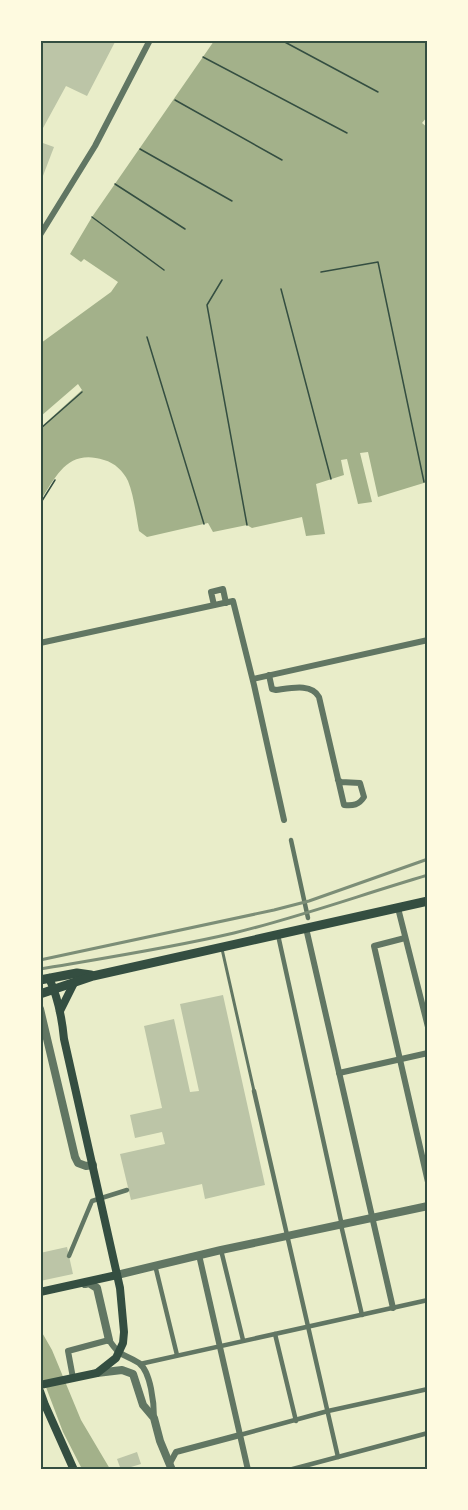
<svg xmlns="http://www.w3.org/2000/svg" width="468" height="1510" viewBox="0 0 468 1510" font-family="Commissioner,sans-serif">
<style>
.water{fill:#a3b18a}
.building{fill:#bcc5a7}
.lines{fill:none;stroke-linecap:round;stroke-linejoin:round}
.path{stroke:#344e41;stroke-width:1.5}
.service{stroke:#617663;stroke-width:3}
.pedestrian{stroke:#617663;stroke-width:4.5}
.minor{stroke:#617663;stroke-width:6}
.tertiary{stroke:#617663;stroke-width:8}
.secondary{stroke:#344e41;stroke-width:8}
.primary{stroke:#344e41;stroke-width:9}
.rail{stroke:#7c8e77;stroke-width:3}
.neatline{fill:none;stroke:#344e41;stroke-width:2}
</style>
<rect width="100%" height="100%" fill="#e9edc9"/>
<g class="water">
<path d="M 214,41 L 427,41 L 427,117 L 422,123 L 428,128 L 427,482 L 378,497 L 368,452 L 360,453 L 372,502 L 358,504 L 347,459 L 341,460 L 344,475 L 316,484 L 325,534 L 306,536 L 302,517 L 252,528 L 247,525 L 213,532 L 208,523 L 147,537 L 139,531 C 136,515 134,496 128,481 C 123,471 115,463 104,460 C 69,449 57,474 41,500 L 41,427 L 82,390 L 78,384 L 41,416 L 41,343 L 111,292 L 118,282 L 84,259 L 81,262 L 70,254 L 92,217 Z"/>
<path d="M 40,1329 L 52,1350 L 81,1420 L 110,1469 L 82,1469 L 63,1432 L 41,1374 Z"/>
</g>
<g class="building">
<path d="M 40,40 L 116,40 L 87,96 L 66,86 L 43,128 L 40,126 Z"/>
<path d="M 40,142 L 54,147 L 41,181 L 40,181 Z"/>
<path d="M 223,995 L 265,1185 L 205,1199 L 202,1184 L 131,1200 L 120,1154 L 165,1144 L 162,1132 L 135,1138 L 130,1115 L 162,1108 L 144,1026 L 174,1019 L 190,1092 L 199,1091 L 180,1004 Z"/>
<path d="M 67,1247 L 73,1274 L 40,1281 L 40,1253 Z"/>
<path d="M 137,1452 L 141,1464 L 121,1470 L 117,1459 Z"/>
</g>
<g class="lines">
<g class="path">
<path d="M 281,40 L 378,92"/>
<path d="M 401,40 L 404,42"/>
<path d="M 203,57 L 347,133"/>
<path d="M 175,100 L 282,160"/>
<path d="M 140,149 L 232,201"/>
<path d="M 115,184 L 185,229"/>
<path d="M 92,217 L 164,270"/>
<path d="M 321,272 L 378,262 L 424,482"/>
<path d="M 222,280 L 207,305 L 247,525"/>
<path d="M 281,289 L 331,479"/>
<path d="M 147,337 L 204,524"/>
<path d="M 40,429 L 82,392"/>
<path d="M 40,504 L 55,480"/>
</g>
<path class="service" d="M 222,949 L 254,1091"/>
<g class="pedestrian">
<path d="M 291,840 L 308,918"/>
<path d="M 278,935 L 341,1221 L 341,1225 L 362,1315"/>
<path d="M 254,1091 L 338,1457"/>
<path d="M 221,1250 L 243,1340"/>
<path d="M 69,1256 L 92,1201 L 127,1190"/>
<path d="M 155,1265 L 177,1355"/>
<path d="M 275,1334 L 296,1421"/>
<path d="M 140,1364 L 428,1300"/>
<path d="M 240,1435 L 328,1411 L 428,1389"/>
<path d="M 289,1470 L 428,1433"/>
</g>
<g class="minor">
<path d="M 40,235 L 95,146 L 150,40"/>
<path d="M 214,605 L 211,592 L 223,589 L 226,603"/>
<path d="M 40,643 L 233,601 L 254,685 L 284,820"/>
<path d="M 269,675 L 272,689 L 276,690 C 291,688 312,683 319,697 L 344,805 C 353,806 359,805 364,797 L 360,783 L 341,782 L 338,780"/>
<path d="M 253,679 L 428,640"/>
<path d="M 398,908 L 428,1027"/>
<path d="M 306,928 L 393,1308"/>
<path d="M 405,938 L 374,946 L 428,1182"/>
<path d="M 339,1073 L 428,1053"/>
<path d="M 199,1255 L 248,1470"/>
<path d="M 73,1378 L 68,1351 L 109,1340 C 121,1358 123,1353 139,1363 C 151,1372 154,1404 154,1418"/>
<path d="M 170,1463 L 176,1452 L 240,1435"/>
</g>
<g class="tertiary">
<path d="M 40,1009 L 75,1157 L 78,1163 L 86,1166 L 93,1165"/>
<path d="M 117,1275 L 221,1250 L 428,1206"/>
<path d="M 85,1284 L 89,1283 L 97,1288 L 109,1340"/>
<path d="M 97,1373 L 122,1370 L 133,1374 L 143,1405 L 154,1418 L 160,1441 L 172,1470"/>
</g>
<g class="secondary">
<path d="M 60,1011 L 74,983"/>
<path d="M 40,1292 L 117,1275"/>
<path d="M 40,1385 L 97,1373 L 116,1358 L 123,1343 L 124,1332 L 120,1288 L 64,1039 C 62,1018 58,997 49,978"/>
<path d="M 40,1391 L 45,1405 L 74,1470"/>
</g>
<g class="primary">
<path d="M 40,980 L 77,973 L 91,975"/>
<path d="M 40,994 L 93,976 L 428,901"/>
</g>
<g class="rail">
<path d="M 40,960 L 274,910 L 309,901 L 428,859"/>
<path d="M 40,969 C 105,958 170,948 234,933 C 300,917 363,894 428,875"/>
</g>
</g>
<rect width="468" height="1510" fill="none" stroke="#fefae0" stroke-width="84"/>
<rect x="42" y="42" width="384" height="1426" class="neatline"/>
</svg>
